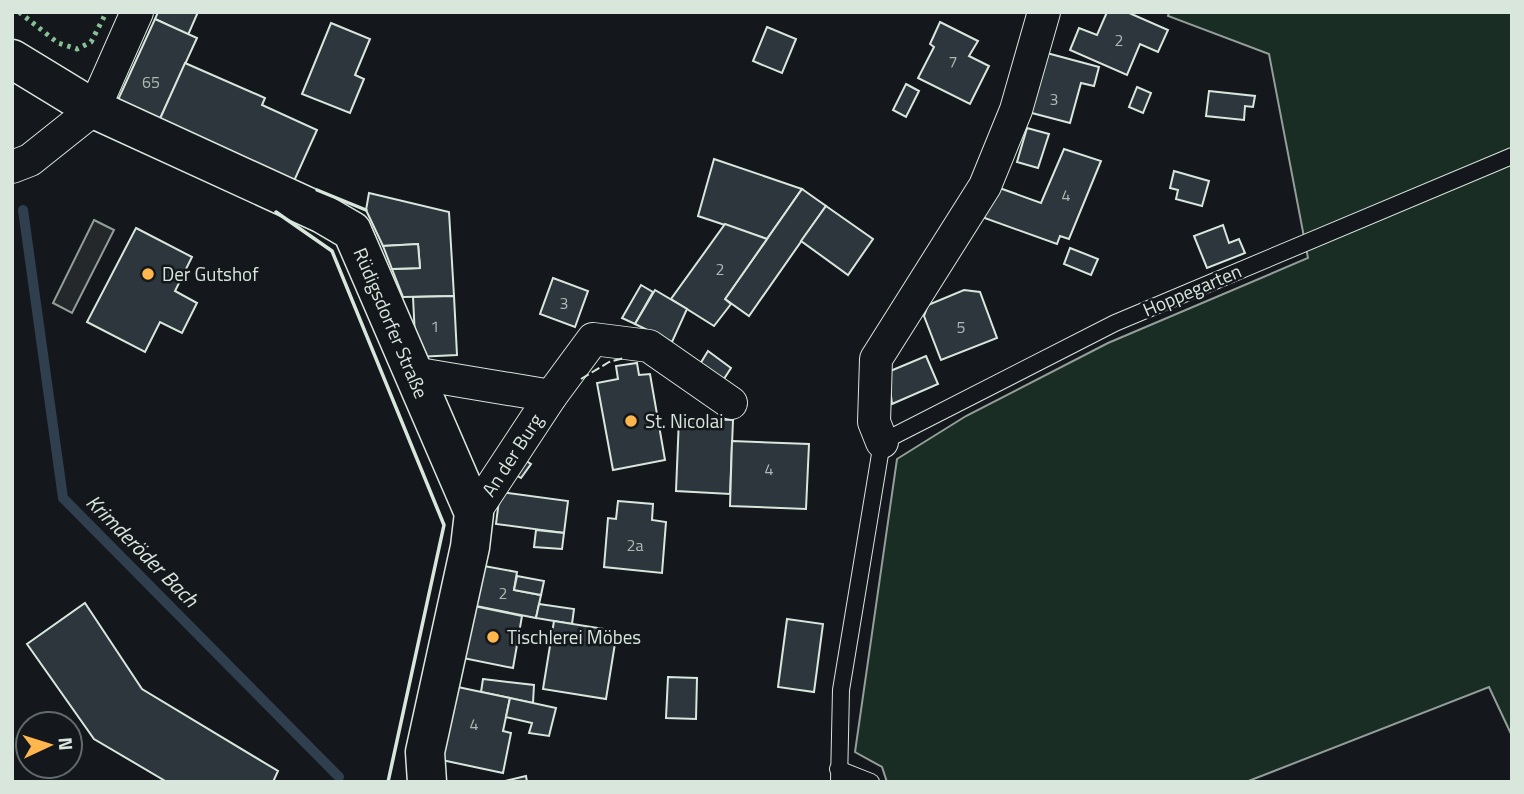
<svg xmlns="http://www.w3.org/2000/svg" width="1524" height="794" viewBox="0 0 1524 794" font-family="'Titillium Web',sans-serif">
<style>
.green{fill:#1a2d24;stroke:#939e99;stroke-width:2}
.parking{fill:#24282b;stroke:#939e99;stroke-width:2}
.lines{fill:none;stroke-linecap:round;stroke-linejoin:round}
.stream{stroke:#2f3f4d;stroke-width:10}
.building{fill:#2c363c;stroke:#d8e6dc;stroke-width:2}
.lane-casing{stroke:#d8e6dc;stroke-width:18}
.street-casing{stroke:#d8e6dc;stroke-width:34}
.secondary-casing{stroke:#d8e6dc;stroke-width:41}
.lane{stroke:#14181c;stroke-width:16}
.street{stroke:#14181c;stroke-width:32}
.secondary{stroke:#14181c;stroke-width:38}
.hedge{stroke:#8ac095;stroke-width:5;stroke-dasharray:3.5 5;stroke-linecap:butt}
.fence{stroke:#d8e6dc;stroke-width:2;stroke-dasharray:9 3.5;stroke-linecap:butt}
.wall{stroke:#d8e6dc;stroke-width:3.5}
.poi-dot{fill:#ffb74d;stroke:#14181c;stroke-width:2.5}
.labels{text-anchor:middle;stroke-width:5;stroke-linejoin:round;paint-order:stroke}
.number-label{font-size:16px;fill:#adbab4}
.poi-label{font-size:19px;fill:#d8e6dc;stroke:#14181c;text-anchor:start}
.street-label{font-size:19px;fill:#d8e6dc;stroke:#14181c}
.water-label{font-size:21px;font-style:italic;fill:#d8e6dc;stroke:#14181c}
</style>
<rect width="100%" height="100%" fill="#14181c"/>
<path class="green" d="M 1169,12 L 1512,12 L 1512,736 L 1489,687 L 1246,782 L 887,782 L 882,767 L 855,752 L 897,459 L 966,416 L 1108,343 L 1308,258 L 1269,54 L 1168,16 Z"/>
<path class="parking" d="M 94,220 L 114,230 L 72,313 L 53,303 Z"/>
<g class="lines">
<path class="stream" d="M 23,210 L 63,498 L 339,777"/>
</g>
<g class="building">
<path d="M 158,12 L 198,12 L 188,35 L 155,19 Z"/>
<path d="M 1107,12 L 1127,12 L 1168,30 L 1158,52 L 1140,44 L 1127,75 L 1070,50 L 1079,28 L 1097,35 Z"/>
<path d="M 155,19 L 197,38 L 159,121 L 117,102 Z"/>
<path d="M 940,22 L 978,41 L 969,56 L 989,66 L 970,104 L 918,78 L 934,47 L 930,44 Z"/>
<path d="M 331,23 L 370,39 L 355,75 L 364,79 L 350,113 L 302,94 Z"/>
<path d="M 767,27 L 796,39 L 782,73 L 753,61 Z"/>
<path d="M 1043,52 L 1099,67 L 1094,86 L 1081,83 L 1070,123 L 1028,112 Z"/>
<path d="M 185,63 L 265,98 L 262,105 L 317,130 L 294,181 L 159,121 Z"/>
<path d="M 906,84 L 919,91 L 906,117 L 893,110 Z"/>
<path d="M 1137,87 L 1151,93 L 1143,113 L 1129,107 Z"/>
<path d="M 1209,91 L 1255,96 L 1253,107 L 1245,106 L 1244,120 L 1206,116 Z"/>
<path d="M 1027,128 L 1049,134 L 1038,168 L 1017,162 Z"/>
<path d="M 1064,149 L 1101,161 L 1069,239 L 1060,236 L 1057,244 L 979,216 L 994,186 L 1041,203 Z"/>
<path d="M 714,159 L 802,189 L 767,239 L 698,216 Z"/>
<path d="M 1174,171 L 1209,181 L 1202,206 L 1176,199 L 1178,190 L 1170,188 Z"/>
<path d="M 802,189 L 826,206 L 749,316 L 725,299 Z"/>
<path d="M 369,193 L 449,212 L 454,296 L 403,297 L 392,269 L 420,268 L 418,244 L 383,246 L 366,210 Z"/>
<path d="M 826,206 L 873,239 L 848,275 L 801,241 Z"/>
<path d="M 725,224 L 767,239 L 725,299 L 731,304 L 714,326 L 671,299 Z"/>
<path d="M 1223,225 L 1229,243 L 1239,239 L 1245,253 L 1207,268 L 1194,236 Z"/>
<path d="M 136,228 L 192,257 L 175,291 L 197,303 L 182,333 L 160,322 L 145,352 L 87,322 Z"/>
<path d="M 418,244 L 420,268 L 392,269 L 383,246 Z"/>
<path d="M 1070,248 L 1098,259 L 1091,275 L 1064,264 Z"/>
<path d="M 553,278 L 588,291 L 575,327 L 540,314 Z"/>
<path d="M 641,285 L 653,292 L 635,324 L 622,318 Z"/>
<path d="M 655,290 L 687,309 L 672,342 L 635,324 Z"/>
<path d="M 964,290 L 980,292 L 997,338 L 941,360 L 924,316 L 928,305 Z"/>
<path d="M 454,296 L 457,355 L 416,357 L 413,297 Z"/>
<path d="M 708,351 L 731,368 L 720,385 L 697,369 Z"/>
<path d="M 926,356 L 938,384 L 892,404 L 888,372 Z"/>
<path d="M 637,363 L 639,375 L 650,374 L 665,460 L 613,470 L 597,383 L 618,379 L 616,366 Z"/>
<path d="M 679,418 L 733,420 L 730,494 L 676,491 Z"/>
<path d="M 732,441 L 809,444 L 806,509 L 730,506 Z"/>
<path d="M 523,459 L 531,464 L 521,478 L 514,474 Z"/>
<path d="M 500,492 L 568,501 L 564,533 L 496,524 Z"/>
<path d="M 618,501 L 653,504 L 652,520 L 666,522 L 662,573 L 604,567 L 608,518 L 616,519 Z"/>
<path d="M 536,530 L 564,533 L 562,549 L 534,547 Z"/>
<path d="M 484,566 L 517,572 L 514,590 L 541,595 L 536,618 L 476,606 Z"/>
<path d="M 517,576 L 544,581 L 541,595 L 514,590 Z"/>
<path d="M 85,603 L 142,689 L 278,771 L 273,782 L 167,782 L 94,739 L 27,644 Z"/>
<path d="M 539,604 L 574,609 L 572,624 L 536,618 Z"/>
<path d="M 474,606 L 522,616 L 513,668 L 463,658 Z"/>
<path d="M 787,619 L 823,624 L 814,692 L 778,687 Z"/>
<path d="M 554,621 L 617,631 L 606,699 L 543,689 Z"/>
<path d="M 668,677 L 697,678 L 696,719 L 666,718 Z"/>
<path d="M 483,679 L 534,685 L 533,703 L 481,692 Z"/>
<path d="M 453,686 L 510,698 L 503,731 L 511,733 L 503,773 L 437,759 Z"/>
<path d="M 510,698 L 556,708 L 549,736 L 529,733 L 532,723 L 506,717 Z"/>
<path d="M 526,776 L 527,782 L 501,782 Z"/>
</g>
<g class="lines">
<defs>
<g id="lane">
<path d="M 838,769 L 871,782"/>
<path d="M 839,782 L 841,690 L 882,442 L 1115,323 L 1512,156"/>
</g>
<g id="street">
<path d="M 12,167 L 30,160 L 94,109 L 137,12"/>
<path d="M 413,373 L 551,396 L 593,339 L 649,346 L 731,403"/>
<path d="M 882,442 L 874,422 L 876,359 L 985,186 L 1016,110 L 1044,12"/>
<path d="M 474,513 L 551,396"/>
</g>
<path id="secondary" d="M 12,59 L 94,109 L 323,214 L 352,231 L 474,513 L 470,547 L 425,752 L 427,782"/>
</defs>
<use href="#lane" class="lane-casing"/>
<use href="#street" class="street-casing"/>
<use href="#secondary" class="secondary-casing"/>
<use href="#lane" class="lane"/>
<use href="#street" class="street"/>
<use href="#secondary" class="secondary"/>
<path class="hedge" d="M 19,12 L 58,43 L 77,49 L 91,42 L 105,15"/>
<path class="fence" d="M 581,379 L 609,362 L 624,358"/>
<g class="wall">
<path d="M 317,190 L 366,210"/>
<path d="M 276,212 L 332,251 L 444,525 L 388,782"/>
</g>
</g>
<g class="poi-dot">
<circle cx="148" cy="274" r="7"/>
<circle cx="631" cy="421" r="7"/>
<circle cx="493" cy="637" r="7"/>
</g>
<g class="labels">
<g class="number-label">
<text x="1119" y="46">2</text>
<text x="953" y="67">7</text>
<text x="151" y="88">65</text>
<text x="1054" y="105">3</text>
<text x="1066" y="201">4</text>
<text x="720" y="275">2</text>
<text x="564" y="309">3</text>
<text x="435" y="332">1</text>
<text x="961" y="333">5</text>
<text x="769" y="475">4</text>
<text x="635" y="551">2a</text>
<text x="503" y="599">2</text>
<text x="474" y="730">4</text>
</g>
<g class="poi-label">
<text x="162" y="281">Der Gutshof</text>
<text x="645" y="428">St. Nicolai</text>
<text x="507" y="644">Tischlerei Möbes</text>
</g>
<g class="street-label">
<text transform="translate(1192 290) rotate(-23)" y="7">Hoppegarten</text>
<text transform="translate(391 323) rotate(67)" y="7">Rüdigsdorfer Straße</text>
<text transform="translate(512 455) rotate(-57)" y="7">An der Burg</text>
</g>
<g class="water-label">
<text transform="translate(142 551) rotate(45)" y="7">Krimderöder Bach</text>
</g>
</g>
<rect width="1524" height="794" fill="none" stroke="#d8e6dc" stroke-width="28"/>
<g transform="translate(49 745) rotate(86)"><circle r="33" fill="#14181c" stroke="#626a69" stroke-width="2"/>
<path d="M0-5L12 26L0 18L-12 26Z" fill="#ffb74d"/>
<text y="-10" font-size="19" font-weight="bold" text-anchor="middle" fill="#d8e6dc">N</text>
</g>
</svg>
